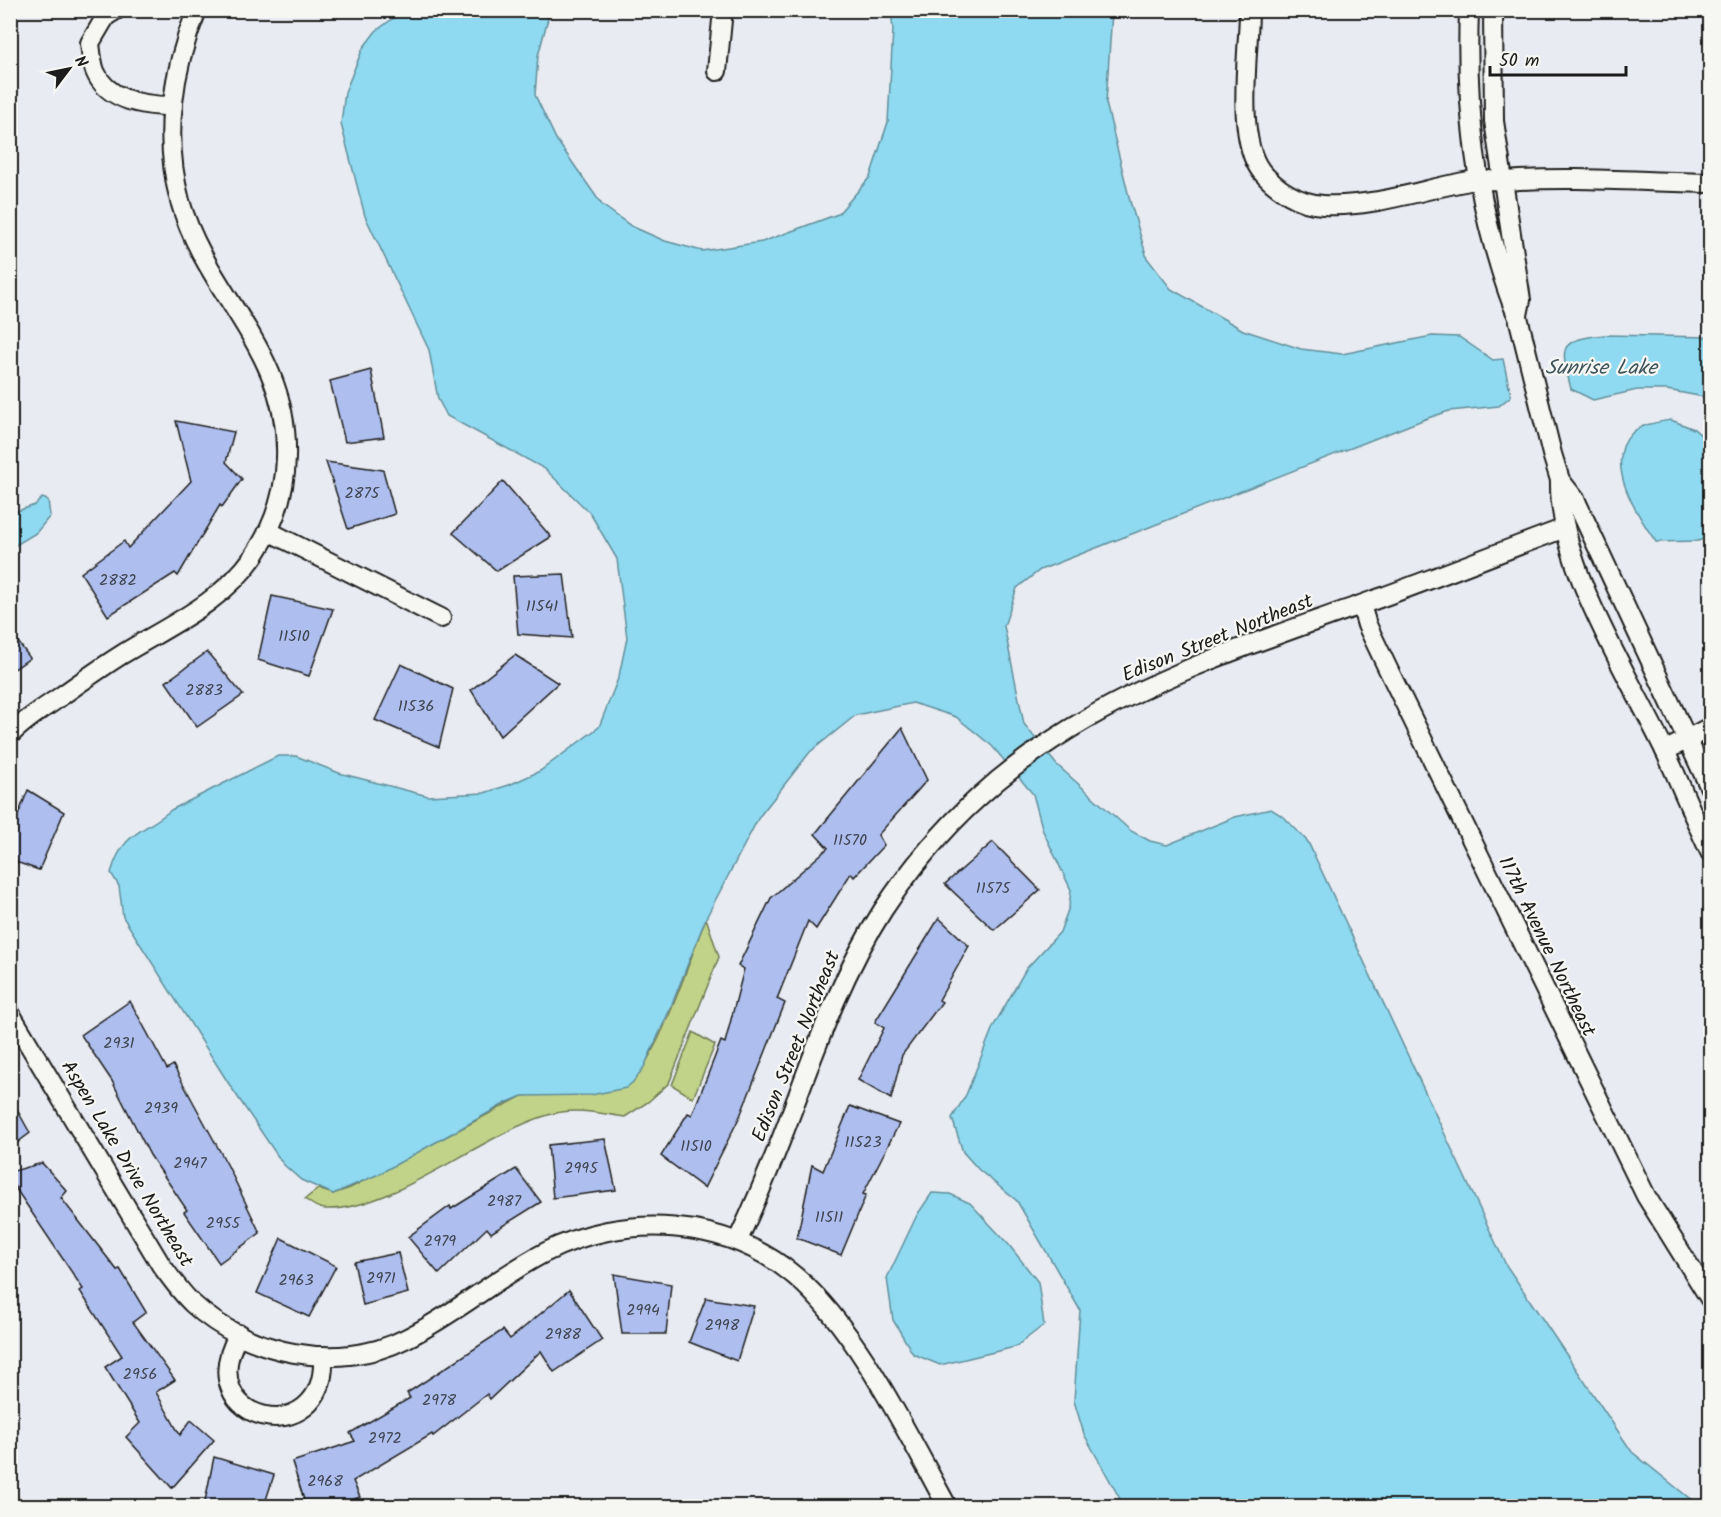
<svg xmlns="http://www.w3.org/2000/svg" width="1721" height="1517" viewBox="0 0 1721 1517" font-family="Kalam,sans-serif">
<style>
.green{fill:#c1d388;stroke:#6e7852;stroke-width:1.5}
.water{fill:#8fdaf0;stroke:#618e9b;stroke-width:1.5}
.building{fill:#aebfef;stroke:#1c1c1c;stroke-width:1.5}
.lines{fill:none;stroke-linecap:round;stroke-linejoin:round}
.minor-casing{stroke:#1c1c1c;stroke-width:22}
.minor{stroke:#f6f6f2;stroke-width:18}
.labels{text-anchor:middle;stroke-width:4.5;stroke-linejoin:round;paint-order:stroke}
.number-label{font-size:16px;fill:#404551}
.street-label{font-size:20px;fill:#1c1c1c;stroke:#f6f6f2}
.water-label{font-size:21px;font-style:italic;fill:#3e555c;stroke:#f6f6f2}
</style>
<rect width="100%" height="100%" fill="#e8ebf1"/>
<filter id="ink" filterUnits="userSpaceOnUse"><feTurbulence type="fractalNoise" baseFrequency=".0167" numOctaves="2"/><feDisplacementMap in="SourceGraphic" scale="12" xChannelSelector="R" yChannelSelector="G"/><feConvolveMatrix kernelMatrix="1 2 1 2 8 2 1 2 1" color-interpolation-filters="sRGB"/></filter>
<g filter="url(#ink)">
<g class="green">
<path d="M 706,918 L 719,957 L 669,1083 L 648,1102 L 625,1117 C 600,1113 573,1107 548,1115 C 480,1135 393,1211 325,1209 C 318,1209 310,1203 305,1199 L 318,1189 L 333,1194 L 350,1188 L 522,1096 L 633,1082 C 665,1039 686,969 706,918 Z"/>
<path d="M 693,1032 L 715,1045 L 693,1098 L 672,1085 Z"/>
</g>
<g class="water">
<path d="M 403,11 L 550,11 L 538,56 L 535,95 L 556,139 L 602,205 L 631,226 L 665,241 L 702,251 L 762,242 L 838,214 L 870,177 L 888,122 L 893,29 L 891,11 L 1112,11 L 1106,103 L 1130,201 L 1147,258 L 1171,289 L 1243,330 L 1301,349 L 1342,354 L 1432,336 L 1459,337 L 1493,360 L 1503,359 L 1511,396 L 1499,406 L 1449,411 L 1425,419 L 1040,570 L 1017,588 L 1004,626 L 1024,724 L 1056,764 L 1131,831 L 1150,841 L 1167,845 L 1235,817 L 1271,809 L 1284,817 L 1308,842 L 1506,1265 L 1632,1452 L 1699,1506 L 1124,1506 L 1084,1434 L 1074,1401 L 1080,1310 L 1017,1201 L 979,1170 L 963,1152 L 952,1118 L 966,1095 L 993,1027 L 1026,969 L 1060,932 L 1069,907 L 1071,890 L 1043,831 L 1033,794 L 992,746 L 956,717 L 913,703 L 856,715 L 810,752 L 759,817 L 706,918 L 670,1009 L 644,1067 L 633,1082 L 626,1088 L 591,1095 L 522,1096 L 506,1103 L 379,1174 L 333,1194 L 301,1180 L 283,1164 L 229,1084 L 123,917 L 119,886 L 111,873 C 123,831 142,834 171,810 L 278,756 L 296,756 L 339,773 L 428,796 L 484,793 L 509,785 L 540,771 L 599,727 L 619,676 L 627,638 L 617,559 L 590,513 L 545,469 L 447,416 L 438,399 L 429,350 L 365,216 L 341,124 L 345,92 L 363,48 L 376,31 Z"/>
<path d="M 1604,335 L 1710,337 L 1710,398 L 1667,390 L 1637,390 L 1593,400 L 1571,389 C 1561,348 1556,340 1604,335 Z"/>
<path d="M 1671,420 L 1694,429 L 1710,443 L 1710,537 L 1698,541 L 1656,542 C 1638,516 1602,463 1632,433 C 1641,424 1659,422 1671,420 Z"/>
<path d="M 42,498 L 48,500 L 50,516 L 36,533 L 11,548 L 11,513 L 35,505 Z"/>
<path d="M 932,1193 L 950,1194 L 970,1203 L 1009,1245 L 1038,1282 L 1044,1325 L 1015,1347 L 940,1365 L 913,1354 L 893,1320 L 887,1278 L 917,1215 Z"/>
</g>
<g class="building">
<path d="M 371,370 L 384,437 L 345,442 L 330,381 Z"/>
<path d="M 176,421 L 234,432 L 226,462 L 242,479 L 222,507 L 220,505 L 178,576 L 175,573 L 108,616 L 81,573 L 124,541 L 128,548 L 191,481 Z"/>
<path d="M 326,462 L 383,470 L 395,514 L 348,529 Z"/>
<path d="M 503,481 L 551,537 L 497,571 L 453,533 Z"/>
<path d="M 564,574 L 572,638 L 518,634 L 513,576 Z"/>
<path d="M 272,596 L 333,609 L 309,676 L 258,660 Z"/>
<path d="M 10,631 L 30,658 L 10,672 Z"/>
<path d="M 207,652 L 243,695 L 197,727 L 166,682 Z"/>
<path d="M 515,655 L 558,683 L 500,736 L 471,690 Z"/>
<path d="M 401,664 L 453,689 L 439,747 L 375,720 Z"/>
<path d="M 902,728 L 927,780 L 878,835 L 884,845 L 854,877 L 851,873 L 816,929 L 808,921 L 777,999 L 785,1003 L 740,1116 L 704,1188 L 661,1156 L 688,1113 L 692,1115 L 721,1041 L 725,1043 L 744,969 L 738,966 L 771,898 L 828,848 L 815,834 Z"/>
<path d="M 28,790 L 64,812 L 39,870 L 10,860 L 10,835 Z"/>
<path d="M 993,842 L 1040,890 L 994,930 L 945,884 Z"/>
<path d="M 939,918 L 969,946 L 939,1000 L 942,1002 L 902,1055 L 891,1099 L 858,1080 L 884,1028 L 875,1022 Z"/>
<path d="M 130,1001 L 167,1069 L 173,1065 L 228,1166 L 260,1233 L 219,1263 L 184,1212 L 187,1210 L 150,1155 L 112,1081 L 81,1035 Z"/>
<path d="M 10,1097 L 30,1133 L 10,1148 Z"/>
<path d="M 850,1106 L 899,1124 L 863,1194 L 866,1195 L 841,1255 L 797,1238 L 812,1165 L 823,1171 Z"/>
<path d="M 605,1139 L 616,1190 L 553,1198 L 548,1145 Z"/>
<path d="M 42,1163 L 67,1191 L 61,1198 L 117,1270 L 120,1269 L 146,1312 L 133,1322 L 175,1380 L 156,1392 L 180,1435 L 191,1420 L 214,1440 L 172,1488 L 126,1437 L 140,1423 L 105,1367 L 122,1356 L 80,1291 L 83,1289 L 10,1180 L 10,1172 Z"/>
<path d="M 516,1169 L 541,1202 L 491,1233 L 487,1228 L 439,1274 L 408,1237 L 450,1206 L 451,1209 Z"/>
<path d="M 281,1238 L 336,1266 L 309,1317 L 257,1293 Z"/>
<path d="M 398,1253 L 408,1293 L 363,1305 L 354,1262 Z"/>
<path d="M 614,1274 L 671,1284 L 666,1334 L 622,1334 Z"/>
<path d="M 569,1290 L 602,1340 L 554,1372 L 541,1351 L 490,1399 L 487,1394 L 433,1436 L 432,1434 L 353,1481 L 360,1497 L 336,1506 L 306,1506 L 292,1462 L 355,1441 L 350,1433 L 410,1398 L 407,1393 L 503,1330 L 510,1339 Z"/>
<path d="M 706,1298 L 754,1306 L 737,1361 L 689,1342 Z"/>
<path d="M 214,1457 L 274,1475 L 264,1506 L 204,1506 Z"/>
</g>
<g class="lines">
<defs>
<g id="minor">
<path d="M 116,10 L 106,16 L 90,43 C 91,52 92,63 95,71 C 107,101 146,106 173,106"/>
<path d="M 1249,10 C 1249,52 1235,137 1261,171 C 1276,189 1299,204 1323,205 C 1374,208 1425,188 1475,180 C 1485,179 1496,181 1507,181 C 1574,176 1642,182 1710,183"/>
<path d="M 1469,10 C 1466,91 1472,169 1494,247 C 1501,271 1507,294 1518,317 L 1552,454 L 1560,480 L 1575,499 L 1710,788"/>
<path d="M 1493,10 L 1494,121 L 1521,300 L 1518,315"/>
<path d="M 717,71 L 723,10"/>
<path d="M 1560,480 C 1558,567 1628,673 1665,751 C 1681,785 1694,819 1710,852"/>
<path d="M 270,532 L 441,618"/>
<path d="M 1361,605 L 1367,625 L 1388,669 L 1646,1196 L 1710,1299"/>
<path d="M 10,735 C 24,720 41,710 57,699 C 78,684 99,669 121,655 C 168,626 222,603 254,556 C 274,526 285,494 286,458 C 290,350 207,296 180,201 C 163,138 172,70 197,10"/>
<path d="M 1665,751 L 1710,727"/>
<path d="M 10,1013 L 161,1265 C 171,1278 181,1293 193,1304 C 247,1354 338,1373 405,1339 C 454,1315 496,1278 544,1253 C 623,1212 727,1218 795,1276 C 857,1328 908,1435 947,1506"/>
<path d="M 738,1240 C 760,1193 780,1144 798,1095 C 822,1031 846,968 883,910 C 1003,727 1168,673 1363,604 C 1431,580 1497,553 1565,528"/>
<path d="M 239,1334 C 187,1423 328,1455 323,1356"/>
</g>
</defs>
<use href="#minor" class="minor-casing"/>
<use href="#minor" class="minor"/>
</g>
</g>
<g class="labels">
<g class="number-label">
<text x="362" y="498">2875</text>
<text x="118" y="585">2882</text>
<text x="542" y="611">11541</text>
<text x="294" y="641">11510</text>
<text x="204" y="695">2883</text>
<text x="416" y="711">11536</text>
<text x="850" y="845">11570</text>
<text x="993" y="893">11575</text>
<text x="119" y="1048">2931</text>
<text x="161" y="1113">2939</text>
<text x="863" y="1147">11523</text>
<text x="696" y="1151">11510</text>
<text x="190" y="1168">2947</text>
<text x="581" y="1173">2995</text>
<text x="504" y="1206">2987</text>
<text x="829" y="1222">11511</text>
<text x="223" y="1228">2955</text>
<text x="440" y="1246">2979</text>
<text x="381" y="1283">2971</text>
<text x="296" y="1285">2963</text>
<text x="643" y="1315">2994</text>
<text x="722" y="1330">2998</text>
<text x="563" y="1339">2988</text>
<text x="140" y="1379">2956</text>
<text x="439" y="1405">2978</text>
<text x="385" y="1443">2972</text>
<text x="325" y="1486">2968</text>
</g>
<g class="street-label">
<text transform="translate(1217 637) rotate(-22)" y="7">Edison Street Northeast</text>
<text transform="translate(1548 946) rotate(64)" y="7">117th Avenue Northeast</text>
<text transform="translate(795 1046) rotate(-68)" y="7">Edison Street Northeast</text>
<text transform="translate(128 1163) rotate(59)" y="7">Aspen Lake Drive Northeast</text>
</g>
<g class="water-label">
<text x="1601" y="374">Sunrise Lake</text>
</g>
</g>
<rect width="1721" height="1517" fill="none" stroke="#f6f6f2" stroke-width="36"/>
<rect x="18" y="18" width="1685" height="1481" fill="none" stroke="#1c1c1c" stroke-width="2" filter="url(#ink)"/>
<g transform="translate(69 69) rotate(58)" stroke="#f6f6f2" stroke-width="4.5" paint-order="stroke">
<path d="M0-4.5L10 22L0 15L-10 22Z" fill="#1c1c1c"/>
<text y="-9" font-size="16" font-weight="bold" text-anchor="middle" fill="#1c1c1c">N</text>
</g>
<path d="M1490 66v9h136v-9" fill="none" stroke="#1c1c1c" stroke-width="3"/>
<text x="1499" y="66" font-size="18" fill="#1c1c1c" stroke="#f6f6f2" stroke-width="4.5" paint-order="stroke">50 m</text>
</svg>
